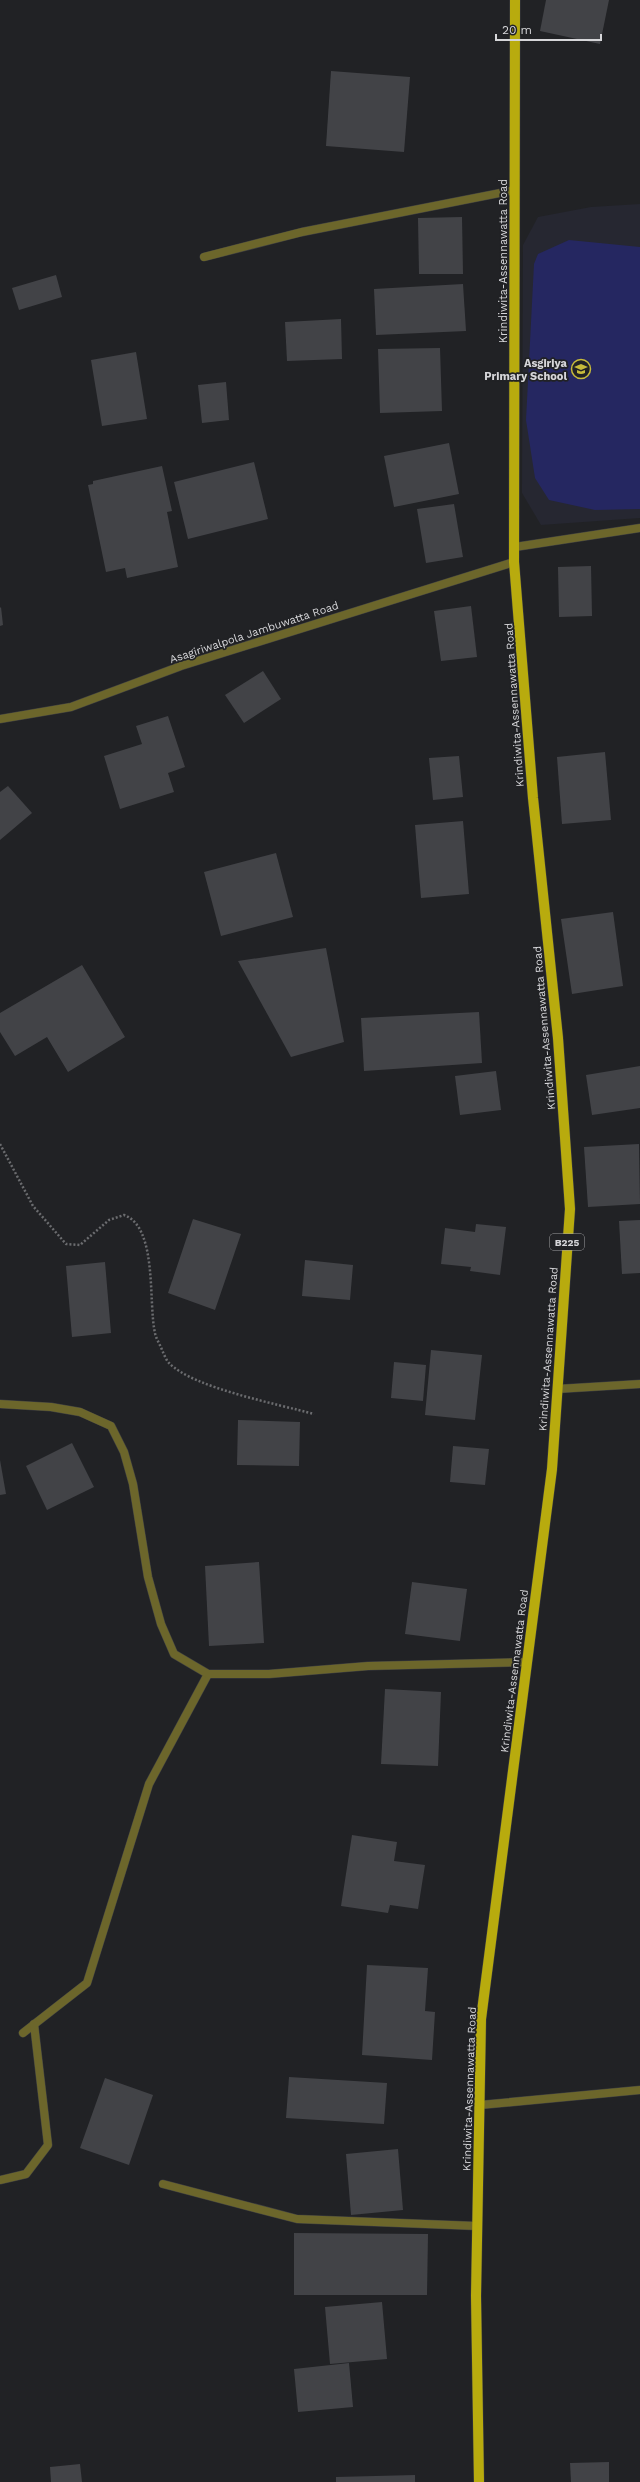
<svg xmlns="http://www.w3.org/2000/svg" width="640" height="2482" viewBox="0 0 640 2482" font-family="'Work Sans',sans-serif">
<style>
.built{fill:#262731}
.green{fill:#252761}
.building{fill:#424347}
.lines{fill:none;stroke-linecap:round;stroke-linejoin:round}
.service-casing{stroke:#3e3f42;stroke-width:9}
.minor-casing{stroke:#3e3f42;stroke-width:9}
.tertiary-casing{stroke:#3e3f42;stroke-width:9}
.primary-casing{stroke:#3e3f42;stroke-width:11}
.path{stroke:#6b6c6f;stroke-width:2.5;stroke-dasharray:2 2;stroke-linecap:butt}
.service{stroke:#6c662b;stroke-width:8}
.minor{stroke:#6c662b;stroke-width:8}
.tertiary{stroke:#6c662b;stroke-width:8}
.primary{stroke:#b8ab0e;stroke-width:10}
.labels{text-anchor:middle;stroke-width:3.5;stroke-linejoin:round;paint-order:stroke}
.shield{fill:#212225;stroke:#a0a0a3;stroke-width:1}
.shield-label{font-size:10px;font-weight:bold;fill:#d6d6d9}
.street-label{font-size:11px;fill:#d6d6d9;stroke:#212225}
.poi-label{font-size:11px;font-weight:bold;fill:#d6d6d9;stroke:#212225;text-anchor:end}
</style>
<rect width="100%" height="100%" fill="#212225"/>
<path class="built" d="M 640,204 L 640,518 L 541,525 L 522,493 L 523,245 L 538,217 L 591,207 Z"/>
<path class="green" d="M 569,240 L 640,247 L 640,509 L 595,510 L 549,500 L 535,478 L 526,420 L 534,264 L 538,254 Z"/>
<g class="building">
<path d="M 546,0 L 609,0 L 600,44 L 540,31 Z"/>
<path d="M 331,71 L 410,77 L 404,152 L 326,146 Z"/>
<path d="M 462,217 L 463,274 L 419,274 L 418,218 Z"/>
<path d="M 56,275 L 62,297 L 19,310 L 12,288 Z"/>
<path d="M 463,284 L 466,331 L 376,335 L 374,289 Z"/>
<path d="M 341,319 L 342,359 L 287,361 L 285,322 Z"/>
<path d="M 440,348 L 442,411 L 380,413 L 378,349 Z"/>
<path d="M 136,352 L 147,419 L 102,426 L 91,360 Z"/>
<path d="M 226,382 L 229,420 L 202,423 L 198,385 Z"/>
<path d="M 449,443 L 459,494 L 394,507 L 384,456 Z"/>
<path d="M 254,462 L 268,519 L 188,539 L 174,482 Z"/>
<path d="M 162,466 L 172,511 L 167,512 L 178,567 L 127,578 L 125,568 L 106,572 L 88,485 L 93,484 L 93,481 Z"/>
<path d="M 454,504 L 463,557 L 426,563 L 417,509 Z"/>
<path d="M 591,566 L 592,616 L 559,617 L 558,567 Z"/>
<path d="M 471,606 L 477,657 L 441,661 L 434,611 Z"/>
<path d="M 1,607 L 3,625 L 0,626 L 0,608 Z"/>
<path d="M 263,671 L 281,699 L 244,723 L 225,695 Z"/>
<path d="M 168,716 L 185,767 L 168,773 L 174,792 L 120,809 L 104,756 L 142,744 L 136,726 Z"/>
<path d="M 605,752 L 611,820 L 562,824 L 557,757 Z"/>
<path d="M 459,756 L 463,797 L 433,800 L 429,758 Z"/>
<path d="M 8,786 L 32,813 L 0,840 L 0,792 Z"/>
<path d="M 463,821 L 469,894 L 421,898 L 415,825 Z"/>
<path d="M 276,853 L 293,917 L 221,936 L 204,872 Z"/>
<path d="M 613,912 L 623,986 L 572,994 L 561,919 Z"/>
<path d="M 326,948 L 344,1042 L 291,1057 L 238,961 Z"/>
<path d="M 82,965 L 125,1037 L 68,1072 L 47,1037 L 15,1056 L 0,1032 L 0,1013 Z"/>
<path d="M 479,1012 L 482,1063 L 364,1071 L 361,1018 Z"/>
<path d="M 640,1066 L 640,1108 L 592,1115 L 586,1075 Z"/>
<path d="M 496,1071 L 501,1110 L 460,1115 L 455,1076 Z"/>
<path d="M 639,1144 L 640,1204 L 588,1207 L 584,1147 Z"/>
<path d="M 193,1219 L 241,1234 L 215,1310 L 168,1293 Z"/>
<path d="M 640,1220 L 640,1273 L 622,1274 L 619,1221 Z"/>
<path d="M 476,1224 L 506,1227 L 500,1275 L 470,1271 L 471,1267 L 441,1264 L 445,1228 L 475,1232 Z"/>
<path d="M 305,1260 L 353,1265 L 350,1300 L 302,1296 Z"/>
<path d="M 105,1262 L 111,1333 L 72,1337 L 66,1266 Z"/>
<path d="M 431,1350 L 482,1355 L 475,1420 L 425,1415 Z"/>
<path d="M 394,1362 L 426,1365 L 423,1401 L 391,1398 Z"/>
<path d="M 238,1420 L 300,1422 L 299,1466 L 237,1465 Z"/>
<path d="M 72,1443 L 94,1487 L 47,1510 L 26,1466 Z"/>
<path d="M 453,1446 L 489,1449 L 485,1485 L 450,1482 Z"/>
<path d="M 0,1460 L 6,1494 L 0,1495 Z"/>
<path d="M 259,1562 L 264,1643 L 209,1646 L 205,1566 Z"/>
<path d="M 412,1582 L 467,1589 L 460,1641 L 405,1634 Z"/>
<path d="M 385,1689 L 441,1692 L 438,1766 L 381,1764 Z"/>
<path d="M 352,1835 L 397,1842 L 394,1861 L 425,1865 L 418,1909 L 390,1905 L 388,1913 L 341,1906 Z"/>
<path d="M 367,1965 L 428,1968 L 425,2011 L 435,2012 L 432,2060 L 362,2055 Z"/>
<path d="M 289,2077 L 387,2083 L 384,2124 L 286,2118 Z"/>
<path d="M 105,2078 L 153,2095 L 129,2165 L 80,2148 Z"/>
<path d="M 398,2149 L 403,2210 L 351,2215 L 346,2154 Z"/>
<path d="M 294,2233 L 428,2234 L 427,2295 L 294,2295 Z"/>
<path d="M 382,2302 L 387,2359 L 330,2364 L 325,2307 Z"/>
<path d="M 349,2363 L 353,2407 L 298,2412 L 294,2369 Z"/>
<path d="M 609,2462 L 609,2482 L 571,2482 L 570,2463 Z"/>
<path d="M 80,2464 L 82,2482 L 51,2482 L 50,2467 Z"/>
<path d="M 415,2475 L 415,2482 L 336,2482 L 336,2477 Z"/>
</g>
<g class="lines">
<defs>
<g id="service">
<path d="M 204,257 L 302,232 L 515,190"/>
<path d="M 515,547 L 640,528"/>
<path d="M 23,2033 L 87,1983 L 149,1784 L 208,1674"/>
<path d="M 480,2105 L 640,2090"/>
<path d="M 0,2180 L 26,2174 L 48,2145 L 34,2024"/>
<path d="M 163,2184 L 297,2219 L 477,2226"/>
</g>
<g id="minor">
<path d="M 557,1389 L 640,1384"/>
<path d="M 0,1404 L 51,1407 L 80,1412 L 111,1426 L 124,1452 L 133,1484 L 148,1577 L 161,1624 L 174,1654 L 208,1674 L 269,1674 L 368,1666 L 527,1662"/>
</g>
<path id="tertiary" d="M 0,719 L 71,707 L 181,666 L 514,562"/>
<path id="primary" d="M 479,2482 L 476,2296 L 481,2019 L 552,1469 L 570,1209 L 558,1038 L 533,798 L 514,562 L 515,0"/>
</defs>
<use href="#service" class="service-casing"/>
<use href="#minor" class="minor-casing"/>
<use href="#tertiary" class="tertiary-casing"/>
<use href="#primary" class="primary-casing"/>
<path class="path" d="M 0,1144 L 33,1206 L 66,1244 L 80,1245 L 109,1220 L 124,1215 C 158,1227 148,1303 155,1333 C 156,1339 160,1344 162,1350 C 164,1354 166,1360 169,1363 C 193,1388 278,1404 314,1414"/>
<use href="#service" class="service"/>
<use href="#minor" class="minor"/>
<use href="#tertiary" class="tertiary"/>
<use href="#primary" class="primary"/>
</g>
<defs>
<symbol id="school-ring" viewBox="-11 -11 22 22"><circle r="9.5" fill="#212225" stroke="#c7bb3b" stroke-width="1.5"/><path d="M0-5L7-2L0 1L-7-2ZM-4 1L0 2.5L4 1V4Q0 6-4 4Z" fill="#c7bb3b"/></symbol>
</defs>
<g fill-rule="evenodd">
<use href="#school-ring" x="570" y="358" width="22" height="22"/>
</g>
<g class="labels">
<rect class="shield" x="550" y="1234" width="34" height="16" rx="3"/>
<g class="shield-label">
<text x="567" y="1246">B225</text>
</g>
<g class="street-label">
<text transform="translate(503 261) rotate(-90)" y="4">Krindiwita-Assennawatta Road</text>
<text transform="translate(254 632) rotate(-18)" y="4">Asagiriwalpola Jambuwatta Road</text>
<text transform="translate(514 705) rotate(-94)" y="4">Krindiwita-Assennawatta Road</text>
<text transform="translate(544 1028) rotate(-95)" y="4">Krindiwita-Assennawatta Road</text>
<text transform="translate(548 1349) rotate(-86)" y="4">Krindiwita-Assennawatta Road</text>
<text transform="translate(514 1671) rotate(-83)" y="4">Krindiwita-Assennawatta Road</text>
<text transform="translate(469 2089) rotate(-88)" y="4">Krindiwita-Assennawatta Road</text>
</g>
<g class="poi-label">
<text x="567" y="367">Asgiriya<tspan x="567" dy="13">Primary School</tspan></text>
</g>
</g>
<path d="M496 34v6h105v-6" fill="none" stroke="#d6d6d9" stroke-width="2"/>
<text x="502" y="34" font-size="12" fill="#d6d6d9" stroke="#212225" stroke-width="3" paint-order="stroke">20 m</text>
</svg>
